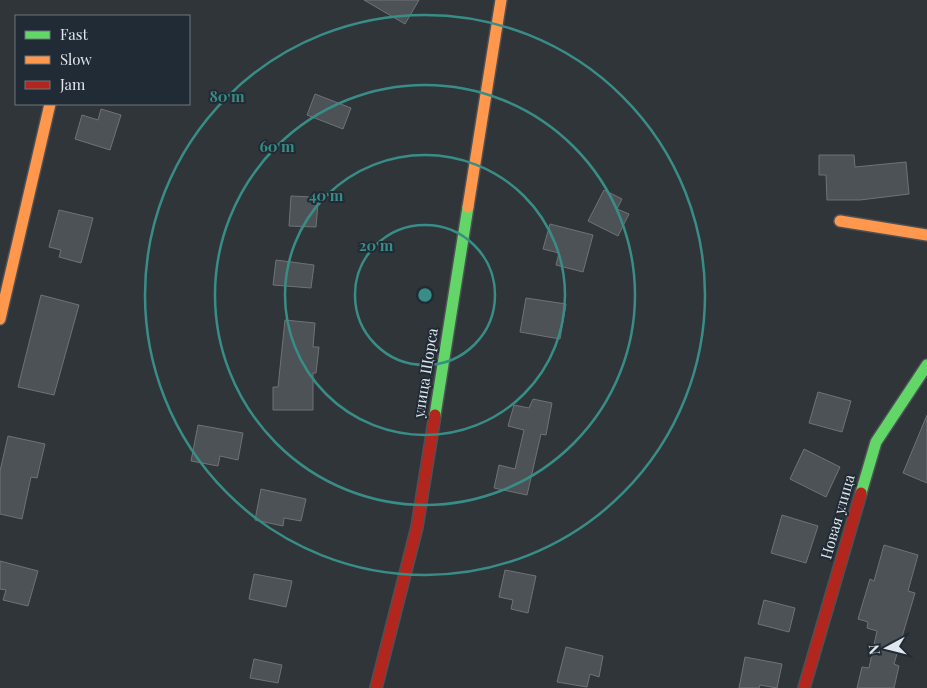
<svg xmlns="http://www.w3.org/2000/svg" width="927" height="688" viewBox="0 0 927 688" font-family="'Playfair Display',serif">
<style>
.building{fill:#4d5257;stroke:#6f7378}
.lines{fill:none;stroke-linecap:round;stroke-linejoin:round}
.fast-casing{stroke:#4d5156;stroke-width:14}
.slow-casing{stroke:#4d5156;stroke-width:14}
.jam-casing{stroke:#4d5156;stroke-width:14}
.fast{stroke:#63d668;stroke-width:11}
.slow{stroke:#ff974d;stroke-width:11}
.jam{stroke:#b3261e;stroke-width:11}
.ring{fill:none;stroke:#398d87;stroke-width:2.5}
.labels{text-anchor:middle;stroke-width:4;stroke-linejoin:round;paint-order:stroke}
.street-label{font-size:15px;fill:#e0e7ed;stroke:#212b35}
.centre{fill:#398d87;stroke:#212b35;stroke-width:2.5}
.ring-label{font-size:15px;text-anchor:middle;font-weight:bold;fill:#398d87;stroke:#212b35;stroke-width:4;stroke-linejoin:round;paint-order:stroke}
</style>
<rect width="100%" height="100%" fill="#30353a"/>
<g class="building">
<path d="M 364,0 L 419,0 L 405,24 Z"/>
<path d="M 315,94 L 351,108 L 343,129 L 307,115 Z"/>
<path d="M 101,109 L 121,115 L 110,150 L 75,139 L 82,115 L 98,120 Z"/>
<path d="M 819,155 L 854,155 L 855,167 L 906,162 L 909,194 L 860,200 L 827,200 L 826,175 L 819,175 Z"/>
<path d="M 604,190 L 622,199 L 617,209 L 629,214 L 618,236 L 588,221 Z"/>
<path d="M 291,196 L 312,197 L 312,203 L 318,203 L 316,227 L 289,226 Z"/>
<path d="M 59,210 L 93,218 L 81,263 L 59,257 L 61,250 L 49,247 Z"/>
<path d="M 550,224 L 593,235 L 583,272 L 556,265 L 559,253 L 543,249 Z"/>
<path d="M 276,260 L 314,265 L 311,288 L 273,285 Z"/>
<path d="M 41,295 L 79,305 L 54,395 L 18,387 Z"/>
<path d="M 526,298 L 566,304 L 560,339 L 520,332 Z"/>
<path d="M 285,320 L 315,323 L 313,347 L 319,347 L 316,373 L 313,373 L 313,410 L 273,410 L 273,387 L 278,387 Z"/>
<path d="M 818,392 L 851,401 L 842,432 L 809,423 Z"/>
<path d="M 533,399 L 552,403 L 546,435 L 541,434 L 527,495 L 494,488 L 499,465 L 515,469 L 524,430 L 508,426 L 514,405 L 529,408 Z"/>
<path d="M 927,415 L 927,483 L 903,473 Z"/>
<path d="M 198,425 L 243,433 L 238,460 L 220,456 L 218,466 L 191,461 Z"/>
<path d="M 8,436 L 45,444 L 37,478 L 31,477 L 22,519 L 0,514 L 0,471 Z"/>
<path d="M 804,449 L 840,467 L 826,497 L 790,479 Z"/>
<path d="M 261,489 L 306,499 L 301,521 L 284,518 L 283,526 L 255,520 Z"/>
<path d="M 782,515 L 818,526 L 806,563 L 771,553 Z"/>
<path d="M 884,545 L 918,555 L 908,591 L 915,593 L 894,664 L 899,666 L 894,688 L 857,688 L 862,667 L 869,668 L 877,631 L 867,628 L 868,622 L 858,619 L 870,579 L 874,581 Z"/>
<path d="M 0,561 L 38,571 L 28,606 L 3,600 L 6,590 L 0,589 Z"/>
<path d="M 505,570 L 536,576 L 528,613 L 511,609 L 513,600 L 499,597 Z"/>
<path d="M 254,574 L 292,581 L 286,607 L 249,599 Z"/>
<path d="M 764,600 L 795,608 L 789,632 L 758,624 Z"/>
<path d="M 566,647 L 603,656 L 599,677 L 590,674 L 587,687 L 557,682 Z"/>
<path d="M 745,657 L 782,664 L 777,688 L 760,685 L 759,688 L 739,688 Z"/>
<path d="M 254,659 L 282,665 L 278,683 L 250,678 Z"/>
</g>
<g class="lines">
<defs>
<g id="fast">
<path d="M 435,415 L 468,207"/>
<path d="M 861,493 L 876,442 L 927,365"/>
</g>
<g id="slow">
<path d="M 468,207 L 501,0"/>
<path d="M 840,221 L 927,235"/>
<path d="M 0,319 L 50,104"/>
</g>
<g id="jam">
<path d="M 376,688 L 417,527 L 435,415"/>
<path d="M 804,688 L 861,493"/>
</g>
</defs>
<use href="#fast" class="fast-casing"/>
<use href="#slow" class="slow-casing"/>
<use href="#jam" class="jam-casing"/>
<use href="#fast" class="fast"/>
<use href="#slow" class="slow"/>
<use href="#jam" class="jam"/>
</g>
<g class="ring">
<circle cx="425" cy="295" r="70"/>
<circle cx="425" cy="295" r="140"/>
<circle cx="425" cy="295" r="210"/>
<circle cx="425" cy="295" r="280"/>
</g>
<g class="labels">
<g class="street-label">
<text transform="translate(426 373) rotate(-81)" y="5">улица Щорса</text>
<text transform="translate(838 517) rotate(-74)" y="5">Новая улица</text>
</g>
</g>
<circle cx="425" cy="295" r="8" class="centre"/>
<g class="ring-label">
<text x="227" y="102">80 m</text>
<text x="277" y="152">60 m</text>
<text x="326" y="201">40 m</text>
<text x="376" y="251">20 m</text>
</g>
<rect x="15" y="15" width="175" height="90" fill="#212b35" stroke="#6d767f"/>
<rect x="25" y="31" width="25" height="8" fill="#63d668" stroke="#6d767f"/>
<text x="60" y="40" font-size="15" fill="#e0e7ed">Fast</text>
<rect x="25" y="56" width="25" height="8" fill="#ff974d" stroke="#6d767f"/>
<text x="60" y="65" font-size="15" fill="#e0e7ed">Slow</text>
<rect x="25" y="81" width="25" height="8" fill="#b3261e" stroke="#6d767f"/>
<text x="60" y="90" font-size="15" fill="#e0e7ed">Jam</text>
<g transform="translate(887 648) rotate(263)" stroke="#212b35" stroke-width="4" paint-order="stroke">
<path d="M0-4L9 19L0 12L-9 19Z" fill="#e0e7ed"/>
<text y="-8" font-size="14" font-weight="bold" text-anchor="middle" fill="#e0e7ed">N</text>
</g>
</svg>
